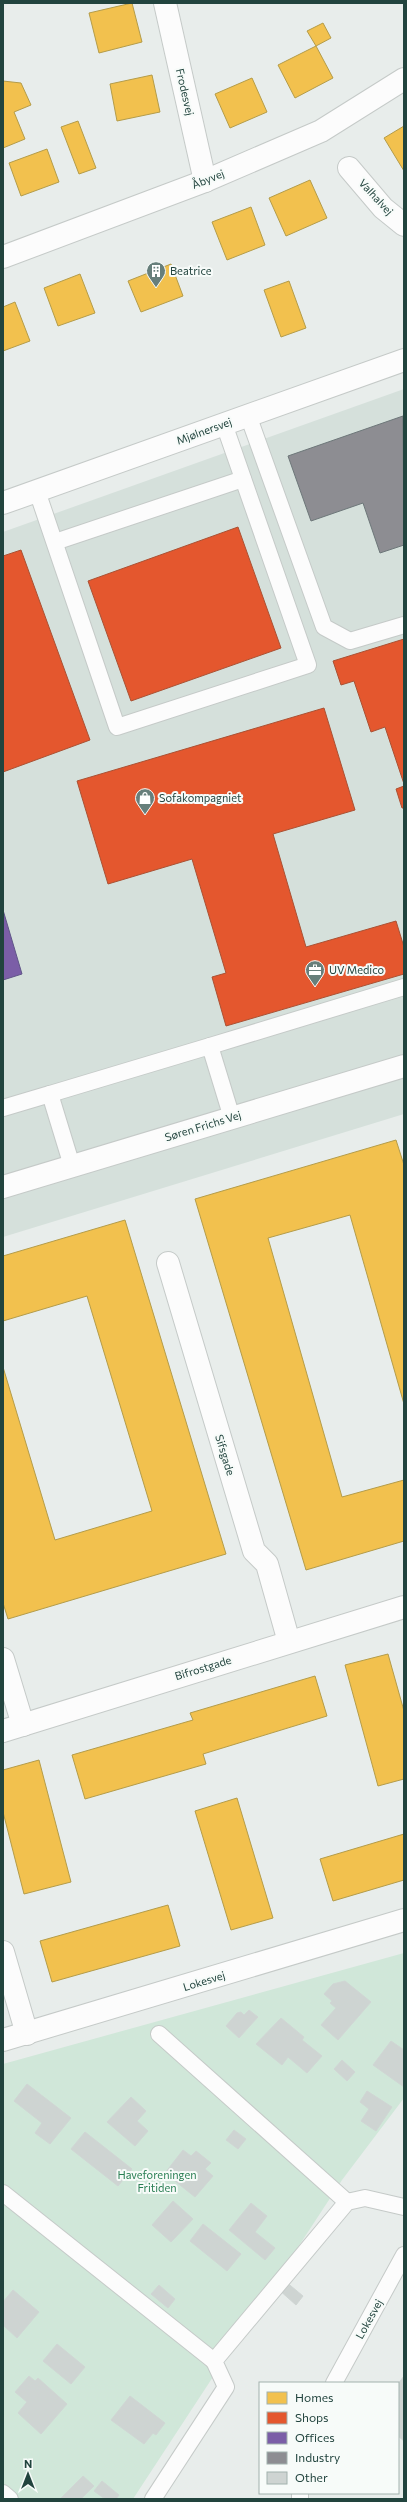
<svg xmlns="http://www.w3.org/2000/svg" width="407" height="2502" viewBox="0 0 407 2502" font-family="Commissioner,sans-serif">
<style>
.built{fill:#d5e0db}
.green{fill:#d0e7d9}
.homes{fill:#f2c14e;stroke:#b49c49}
.shops{fill:#e4572e;stroke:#aa5133}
.offices{fill:#7b5ea7;stroke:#605688}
.industry{fill:#8d8d92;stroke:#6d7779}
.building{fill:#ced4d2;stroke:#d0d6d4}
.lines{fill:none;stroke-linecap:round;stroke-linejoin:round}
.service-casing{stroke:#c5cac8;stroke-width:18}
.minor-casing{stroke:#c5cac8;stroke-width:24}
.tertiary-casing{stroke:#c5cac8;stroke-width:24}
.service{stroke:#fcfcfc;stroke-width:16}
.minor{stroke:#fcfcfc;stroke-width:22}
.tertiary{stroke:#fcfcfc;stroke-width:22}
.labels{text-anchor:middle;stroke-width:4;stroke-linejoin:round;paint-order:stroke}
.street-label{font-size:11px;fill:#22443e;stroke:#f7fbf9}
.poi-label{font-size:11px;fill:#22443e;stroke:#f7fbf9;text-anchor:start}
.park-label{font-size:11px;fill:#297e53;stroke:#f7fbf9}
</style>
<rect width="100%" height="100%" fill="#e8edeb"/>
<path class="built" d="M 404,389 L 404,1114 L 3,1237 L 3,532 Z"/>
<path class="green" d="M 404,1953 L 404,2098 L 342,2180 L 133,2499 L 3,2499 L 3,2064 Z"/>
<g class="homes">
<path d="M 132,3 L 142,42 L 99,53 L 89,13 Z"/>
<path d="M 323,23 L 331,38 L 316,46 L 307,31 Z"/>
<path d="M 316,46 L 333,78 L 295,98 L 278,65 Z"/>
<path d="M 152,75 L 160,112 L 117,121 L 110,84 Z"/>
<path d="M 252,78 L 267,112 L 230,128 L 215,94 Z"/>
<path d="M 3,81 L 21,83 L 31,105 L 14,112 L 25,139 L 3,148 Z"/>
<path d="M 78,121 L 96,168 L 79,174 L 61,127 Z"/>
<path d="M 404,126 L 404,171 L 384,138 Z"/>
<path d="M 47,149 L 59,182 L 21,196 L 9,163 Z"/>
<path d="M 310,180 L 327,218 L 286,236 L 269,198 Z"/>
<path d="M 251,207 L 265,245 L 227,260 L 212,222 Z"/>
<path d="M 171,264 L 183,296 L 141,312 L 128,281 Z"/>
<path d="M 80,274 L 95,313 L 58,326 L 44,288 Z"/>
<path d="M 289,281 L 306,328 L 281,337 L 264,290 Z"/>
<path d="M 15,302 L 30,341 L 3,351 L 3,307 Z"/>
<path d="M 396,1140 L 404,1165 L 404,1404 L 350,1215 L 268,1238 L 342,1497 L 404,1480 L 404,1541 L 306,1570 L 195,1199 Z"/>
<path d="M 125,1220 L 226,1554 L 8,1619 L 3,1603 L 3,1367 L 55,1540 L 152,1511 L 87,1296 L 3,1321 L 3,1256 Z"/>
<path d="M 388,1654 L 404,1711 L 404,1779 L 378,1786 L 345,1665 Z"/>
<path d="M 315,1676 L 327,1716 L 203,1754 L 206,1764 L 85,1799 L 72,1755 L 193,1720 L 190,1713 Z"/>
<path d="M 39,1760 L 71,1882 L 24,1894 L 3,1812 L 3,1770 Z"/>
<path d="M 237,1798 L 273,1918 L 231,1930 L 195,1811 Z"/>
<path d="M 404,1834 L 404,1880 L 333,1901 L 320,1859 Z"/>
<path d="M 168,1905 L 180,1946 L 52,1982 L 40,1941 Z"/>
</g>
<g class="shops">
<path d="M 238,527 L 281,648 L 131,701 L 88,581 Z"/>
<path d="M 21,550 L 90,740 L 3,772 L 3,556 Z"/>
<path d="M 404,639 L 404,784 L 385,727 L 371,732 L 354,681 L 341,685 L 333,661 Z"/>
<path d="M 324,708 L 355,810 L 273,834 L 306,947 L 396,921 L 404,947 L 404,974 L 226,1026 L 212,977 L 226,973 L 192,859 L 108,884 L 77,781 Z"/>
<path d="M 404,786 L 404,808 L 402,808 L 396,789 Z"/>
</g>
<path class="offices" d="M 3,910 L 22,974 L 3,980 Z"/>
<path class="industry" d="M 403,416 L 404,545 L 380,553 L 363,503 L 311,521 L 288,456 Z"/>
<g class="building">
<path d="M 345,1981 L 371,2002 L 338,2040 L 321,2025 L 336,2008 L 330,2003 L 332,2001 L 324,1994 L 333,1984 Z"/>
<path d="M 249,2010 L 258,2017 L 239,2038 L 226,2026 L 237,2013 L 241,2012 L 244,2015 Z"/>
<path d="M 281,2018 L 304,2037 L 302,2040 L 322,2056 L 307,2073 L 288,2057 L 282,2065 L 256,2044 Z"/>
<path d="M 391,2041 L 404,2050 L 404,2087 L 373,2065 Z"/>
<path d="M 342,2060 L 355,2072 L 347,2081 L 334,2069 Z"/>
<path d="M 27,2084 L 71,2118 L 50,2144 L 35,2133 L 42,2123 L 14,2101 Z"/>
<path d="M 367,2091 L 392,2107 L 376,2131 L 361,2121 L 369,2109 L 360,2102 Z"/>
<path d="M 131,2097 L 146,2111 L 137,2121 L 148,2131 L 135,2146 L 107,2122 Z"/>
<path d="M 234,2130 L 246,2139 L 238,2149 L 226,2140 Z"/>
<path d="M 85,2132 L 132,2169 L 118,2186 L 71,2149 Z"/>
<path d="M 183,2150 L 191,2156 L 196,2151 L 211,2163 L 205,2169 L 213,2176 L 195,2197 L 165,2173 Z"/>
<path d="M 173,2201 L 193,2219 L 171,2242 L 152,2225 Z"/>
<path d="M 251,2203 L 267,2216 L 255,2232 L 275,2248 L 265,2260 L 229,2230 Z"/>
<path d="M 203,2224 L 241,2254 L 227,2271 L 190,2241 Z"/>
<path d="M 285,2281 L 303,2296 L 296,2305 L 278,2289 Z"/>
<path d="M 159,2285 L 175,2299 L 168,2308 L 151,2294 Z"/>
<path d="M 13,2290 L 39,2312 L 17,2338 L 3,2325 L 3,2302 Z"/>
<path d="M 57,2344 L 85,2367 L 71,2384 L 43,2361 Z"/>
<path d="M 29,2376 L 35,2381 L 38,2378 L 67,2404 L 41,2434 L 18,2413 L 27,2402 L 15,2392 Z"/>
<path d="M 404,2376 L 404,2441 L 398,2436 L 398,2384 Z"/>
<path d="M 130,2396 L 165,2423 L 156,2435 L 153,2433 L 144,2444 L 111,2420 Z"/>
<path d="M 83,2476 L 94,2486 L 81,2499 L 60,2499 Z"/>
<path d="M 102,2481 L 119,2495 L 116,2499 L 105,2499 L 94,2491 Z"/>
</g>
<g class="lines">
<defs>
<g id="service">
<path d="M 248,415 L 324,627 L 350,641 L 404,625"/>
<path d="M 37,491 L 117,727 L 308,665 L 224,424"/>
<path d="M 55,542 L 243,479"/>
<path d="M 210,1046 L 404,987"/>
<path d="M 3,1108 L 50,1094"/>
<path d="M 72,1166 L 50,1094 L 210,1046 L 232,1118"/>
<path d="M 159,2034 L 347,2202"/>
<path d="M 3,2193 L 214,2361"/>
<path d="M 334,2383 L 404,2255"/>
<path d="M 3,2493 L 10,2499"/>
<path d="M 300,2493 L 300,2499"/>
<path d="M 153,2499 L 226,2387 L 214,2361 L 347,2202 L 365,2198 L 404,2207"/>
</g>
<g id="minor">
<path d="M 165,3 L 205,181"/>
<path d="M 349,168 L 383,208 L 404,225"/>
<path d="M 3,257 L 205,181 L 321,131 L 404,79"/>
<path d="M 3,503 L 404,360"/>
<path d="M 168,1263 L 254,1551 L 267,1564 L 289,1642"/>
<path d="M 3,1659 L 23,1725"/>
<path d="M 3,1731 L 404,1607"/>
<path d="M 3,1952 L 27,2034"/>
<path d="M 3,2040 L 404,1920"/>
</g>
<path id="tertiary" d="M 3,1187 L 404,1066"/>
</defs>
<use href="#service" class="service-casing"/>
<use href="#minor" class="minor-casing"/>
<use href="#tertiary" class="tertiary-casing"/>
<use href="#service" class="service"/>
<use href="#minor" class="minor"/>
<use href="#tertiary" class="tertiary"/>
</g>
<defs>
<symbol id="building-pin" viewBox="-11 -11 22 30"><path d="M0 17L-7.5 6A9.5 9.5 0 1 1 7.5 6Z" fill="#677f7b" stroke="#f7fbf9"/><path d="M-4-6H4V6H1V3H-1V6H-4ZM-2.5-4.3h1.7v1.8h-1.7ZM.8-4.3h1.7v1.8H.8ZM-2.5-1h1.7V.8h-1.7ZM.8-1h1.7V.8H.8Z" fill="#fff"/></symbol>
<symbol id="shop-pin" viewBox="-11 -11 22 30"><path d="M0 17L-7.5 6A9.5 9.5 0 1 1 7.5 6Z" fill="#677f7b" stroke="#f7fbf9"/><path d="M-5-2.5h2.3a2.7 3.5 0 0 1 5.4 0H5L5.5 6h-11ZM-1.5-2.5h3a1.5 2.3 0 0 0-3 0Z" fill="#fff"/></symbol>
<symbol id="office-pin" viewBox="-11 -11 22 30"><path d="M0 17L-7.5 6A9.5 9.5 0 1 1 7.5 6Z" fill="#677f7b" stroke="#f7fbf9"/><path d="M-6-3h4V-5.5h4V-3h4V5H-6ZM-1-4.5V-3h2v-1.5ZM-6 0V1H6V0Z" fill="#fff"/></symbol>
</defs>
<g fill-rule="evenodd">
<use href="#building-pin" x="145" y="260" width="22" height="30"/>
<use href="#shop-pin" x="134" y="787" width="22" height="30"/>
<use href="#office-pin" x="304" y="959" width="22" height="30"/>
</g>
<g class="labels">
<g class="street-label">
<text transform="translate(185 92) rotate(77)" y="4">Frodesvej</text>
<text transform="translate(208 179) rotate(-22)" y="4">Åbyvej</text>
<text transform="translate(376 197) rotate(47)" y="4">Valhalvej</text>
<text transform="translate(204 431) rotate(-20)" y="4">Mjølnersvej</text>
<text transform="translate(203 1126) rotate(-17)" y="4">Søren Frichs Vej</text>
<text transform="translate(225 1455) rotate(73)" y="4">Sifsgade</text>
<text transform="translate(203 1668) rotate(-17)" y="4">Bifrostgade</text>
<text transform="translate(204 1981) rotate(-17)" y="4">Lokesvej</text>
<text transform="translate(369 2319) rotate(-61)" y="4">Lokesvej</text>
</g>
<g class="poi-label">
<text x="170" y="275">Beatrice</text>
<text x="159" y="802">Sofakompagniet</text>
<text x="329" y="974">UV Medico</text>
</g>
<g class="park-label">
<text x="157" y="2179">Haveforeningen<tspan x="157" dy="13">Fritiden</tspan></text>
</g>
</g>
<rect width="407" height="2502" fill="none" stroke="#22443e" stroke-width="8"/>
<rect x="259" y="2382" width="140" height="112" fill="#f7fbf9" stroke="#a2b2ae"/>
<rect x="267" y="2392" width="20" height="12" fill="#f2c14e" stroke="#a2b2ae"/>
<text x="295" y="2402" font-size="12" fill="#22443e">Homes</text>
<rect x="267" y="2412" width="20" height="12" fill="#e4572e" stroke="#a2b2ae"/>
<text x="295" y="2422" font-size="12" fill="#22443e">Shops</text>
<rect x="267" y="2432" width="20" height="12" fill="#7b5ea7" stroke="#a2b2ae"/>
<text x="295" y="2442" font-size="12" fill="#22443e">Offices</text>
<rect x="267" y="2452" width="20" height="12" fill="#8d8d92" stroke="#a2b2ae"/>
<text x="295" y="2462" font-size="12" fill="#22443e">Industry</text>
<rect x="267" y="2472" width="20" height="12" fill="#ced4d2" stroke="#a2b2ae"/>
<text x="295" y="2482" font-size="12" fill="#22443e">Other</text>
<g transform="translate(28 2474)" stroke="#f7fbf9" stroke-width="3" paint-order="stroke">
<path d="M0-3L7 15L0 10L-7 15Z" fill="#22443e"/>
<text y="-6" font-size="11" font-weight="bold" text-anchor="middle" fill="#22443e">N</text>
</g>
</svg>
